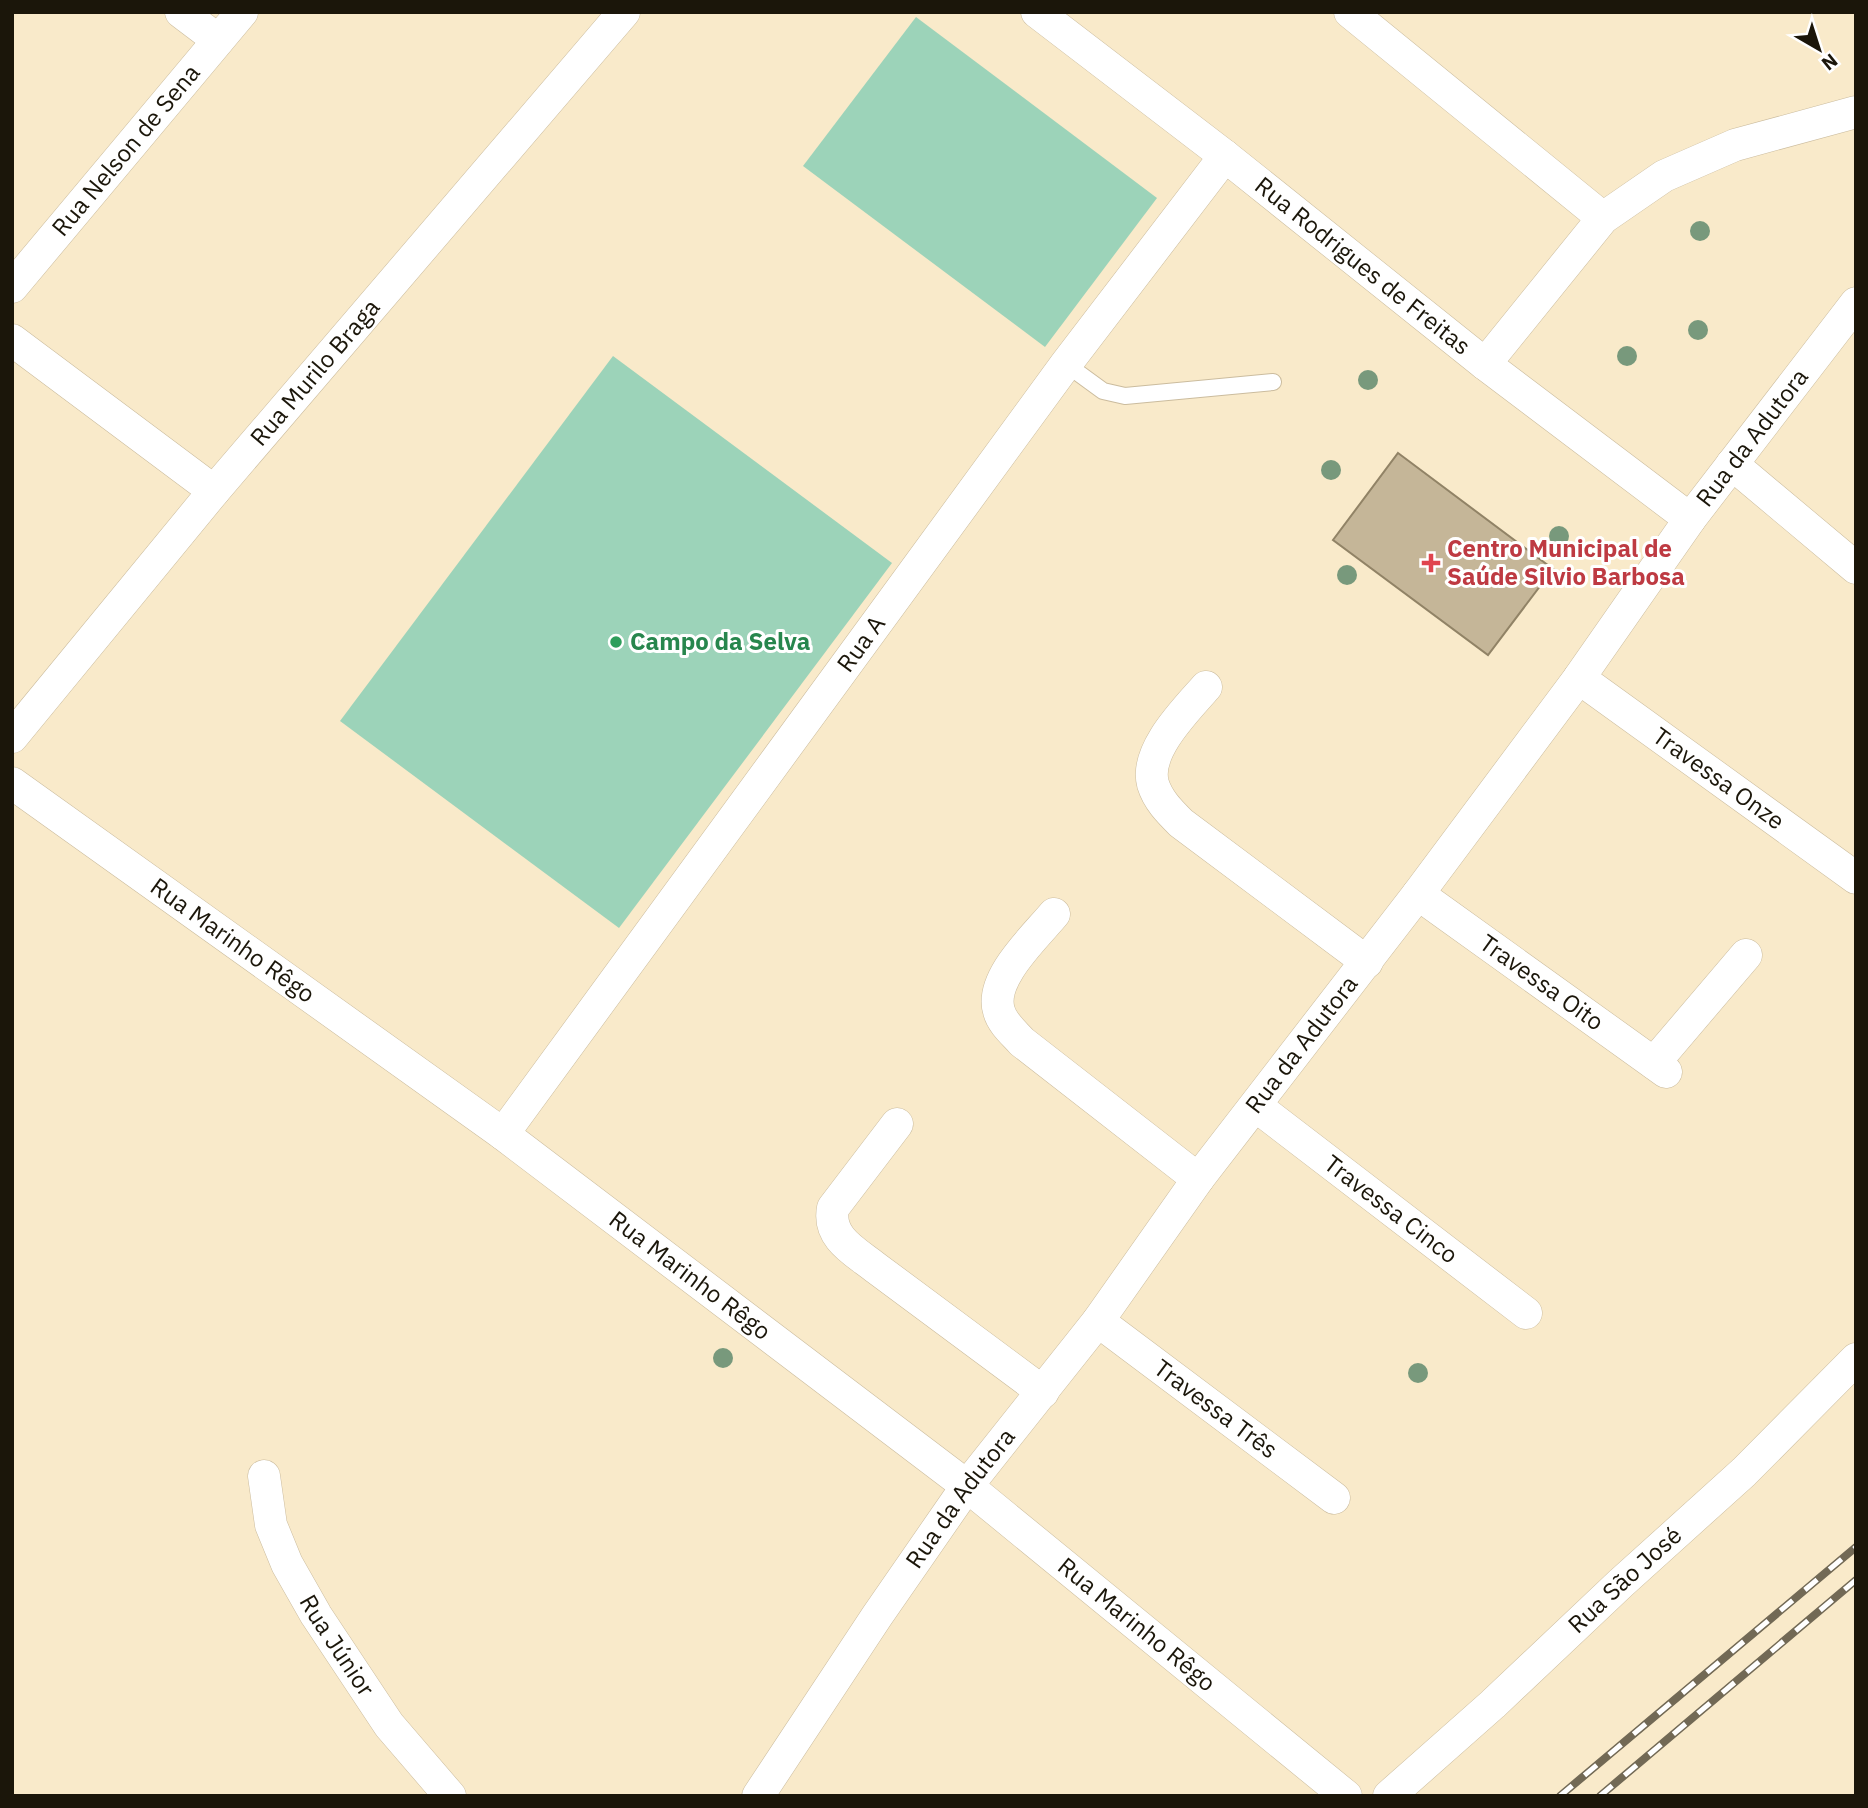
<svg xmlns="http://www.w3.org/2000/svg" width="1868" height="1808" viewBox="0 0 1868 1808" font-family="'IBM Plex Sans',sans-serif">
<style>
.green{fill:#9cd3b9}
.building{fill:#c5b698;stroke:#918366;stroke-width:2}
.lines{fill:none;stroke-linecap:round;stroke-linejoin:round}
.lane-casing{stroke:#cbbc9e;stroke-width:18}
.street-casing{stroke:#cbbc9e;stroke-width:33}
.lane{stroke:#fff;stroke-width:16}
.street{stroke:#fff;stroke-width:32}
.rail-casing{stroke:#726955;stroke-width:8}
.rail{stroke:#fff;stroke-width:5;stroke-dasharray:16;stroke-linecap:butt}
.tree{fill:#78997c}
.health-dot{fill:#e0444e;stroke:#fff;stroke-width:2.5}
.leisure-dot{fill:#2e9e5b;stroke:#fff;stroke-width:2.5}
.labels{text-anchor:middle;stroke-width:6;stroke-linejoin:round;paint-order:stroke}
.street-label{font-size:24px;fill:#1b160a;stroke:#fff}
.health-label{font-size:24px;font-weight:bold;fill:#be3a42;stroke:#fff;text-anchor:start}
.leisure-label{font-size:24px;font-weight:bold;fill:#27864d;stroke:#fff;text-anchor:start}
</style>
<rect width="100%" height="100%" fill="#f9eaca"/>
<g class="green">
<path d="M 916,17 L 1157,198 L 1045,347 L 803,166 Z"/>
<path d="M 613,356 L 892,563 L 619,928 L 340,721 Z"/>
</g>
<path class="building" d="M 1398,453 L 1553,569 L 1488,655 L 1333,540 Z"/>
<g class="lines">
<defs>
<path id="lane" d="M 1066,364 L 1103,391 L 1125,396 L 1273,382"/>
<g id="street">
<path d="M 181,12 L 218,40"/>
<path id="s1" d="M 1037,12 L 1225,156 L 1485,364 L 1690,519"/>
<path d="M 1350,12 L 1603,218"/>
<path id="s2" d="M 12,287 L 242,12"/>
<path d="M 12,340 L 214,491"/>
<path d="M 1485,364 L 1603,218 L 1664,176 L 1735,145 L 1856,112"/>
<path d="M 1732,464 L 1856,568"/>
<path id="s3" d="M 1579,678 L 1856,878"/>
<path d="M 1206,687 C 1186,710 1144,751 1153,784 C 1158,800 1169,811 1181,823 L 1367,962"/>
<path id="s4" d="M 12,737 L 214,491 L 624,12"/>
<path id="s5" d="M 12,783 L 503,1134 L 967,1486 L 1346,1796"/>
<path id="s6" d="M 1418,894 L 1666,1072"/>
<path d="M 1054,914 C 1034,938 989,979 999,1011 C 1002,1023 1014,1033 1022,1042 L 1198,1179"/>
<path d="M 1654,1063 L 1746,955"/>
<path id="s7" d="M 1256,1106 L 1526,1313"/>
<path d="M 897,1124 L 833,1208 C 827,1238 856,1252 876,1268 L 1043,1392"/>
<path id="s8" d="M 503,1134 L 1066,364 L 1225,156"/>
<path id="s9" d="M 1098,1321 L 1334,1498"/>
<path id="s10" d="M 264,1476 L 271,1525 L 287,1564 L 316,1615 L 389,1725 L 450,1796"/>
<path id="s11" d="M 758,1796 L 877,1616 L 967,1486 L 1098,1321 L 1198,1179 L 1418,894 L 1579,678 L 1690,519 L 1856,303"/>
<path id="s12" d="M 1389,1796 L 1493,1704 L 1621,1583 L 1744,1472 L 1856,1359"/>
</g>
</defs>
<use href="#lane" class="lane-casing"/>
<use href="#street" class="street-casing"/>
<use href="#lane" class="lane"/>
<use href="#street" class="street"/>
<defs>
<g id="rail">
<path d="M 1560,1796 L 1856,1547"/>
<path d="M 1600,1796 L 1856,1580"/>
</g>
</defs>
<use href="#rail" class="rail-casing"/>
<use href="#rail" class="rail"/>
</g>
<g class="tree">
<circle cx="1700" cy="231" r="10"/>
<circle cx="1698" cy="330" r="10"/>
<circle cx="1627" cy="356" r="10"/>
<circle cx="1368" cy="380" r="10"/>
<circle cx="1331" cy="470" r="10"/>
<circle cx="1559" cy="536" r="10"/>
<circle cx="1347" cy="575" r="10"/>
<circle cx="723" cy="1358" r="10"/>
<circle cx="1418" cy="1373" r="10"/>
</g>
<path class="health-dot" d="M1427.5 552.5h7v7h7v7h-7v7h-7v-7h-7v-7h7z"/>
<circle class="leisure-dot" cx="616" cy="642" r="7"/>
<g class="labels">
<g class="street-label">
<text dy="8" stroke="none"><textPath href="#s2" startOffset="178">Rua Nelson de Sena</textPath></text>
<text dy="8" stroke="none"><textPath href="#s1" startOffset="413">Rua Rodrigues de Freitas</textPath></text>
<text dy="8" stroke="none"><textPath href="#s4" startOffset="474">Rua Murilo Braga</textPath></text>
<text dy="8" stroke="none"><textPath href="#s11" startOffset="1684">Rua da Adutora</textPath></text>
<text dy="8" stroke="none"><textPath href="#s8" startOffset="607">Rua A</textPath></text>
<text dy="8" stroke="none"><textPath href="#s3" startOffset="172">Travessa Onze</textPath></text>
<text dy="8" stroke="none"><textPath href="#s5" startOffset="271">Rua Marinho Rêgo</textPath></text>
<text dy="8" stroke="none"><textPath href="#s6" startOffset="152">Travessa Oito</textPath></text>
<text dy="8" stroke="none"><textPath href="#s11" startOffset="928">Rua da Adutora</textPath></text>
<text dy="8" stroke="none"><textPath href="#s7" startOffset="170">Travessa Cinco</textPath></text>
<text dy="8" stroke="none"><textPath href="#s5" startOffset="838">Rua Marinho Rêgo</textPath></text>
<text dy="8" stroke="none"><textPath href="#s9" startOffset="147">Travessa Três</textPath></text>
<text dy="8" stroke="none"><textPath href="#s11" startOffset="360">Rua da Adutora</textPath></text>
<text dy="8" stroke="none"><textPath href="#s12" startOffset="320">Rua São José</textPath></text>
<text dy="8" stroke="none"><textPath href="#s5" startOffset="1405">Rua Marinho Rêgo</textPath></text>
<text dy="8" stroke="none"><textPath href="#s10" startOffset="187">Rua Júnior</textPath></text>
</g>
<g class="health-label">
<text x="1447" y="557">Centro Municipal de<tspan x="1447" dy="28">Saúde Silvio Barbosa</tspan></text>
</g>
<g class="leisure-label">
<text x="630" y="650">Campo da Selva</text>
</g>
</g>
<rect width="1868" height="1808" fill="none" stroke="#1b160a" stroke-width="28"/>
<g transform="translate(1819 49) rotate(141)" stroke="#ffffff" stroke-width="5" paint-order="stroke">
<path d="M0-5L12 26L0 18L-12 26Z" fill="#1b160a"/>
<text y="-10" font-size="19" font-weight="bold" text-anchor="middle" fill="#1b160a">N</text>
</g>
</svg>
